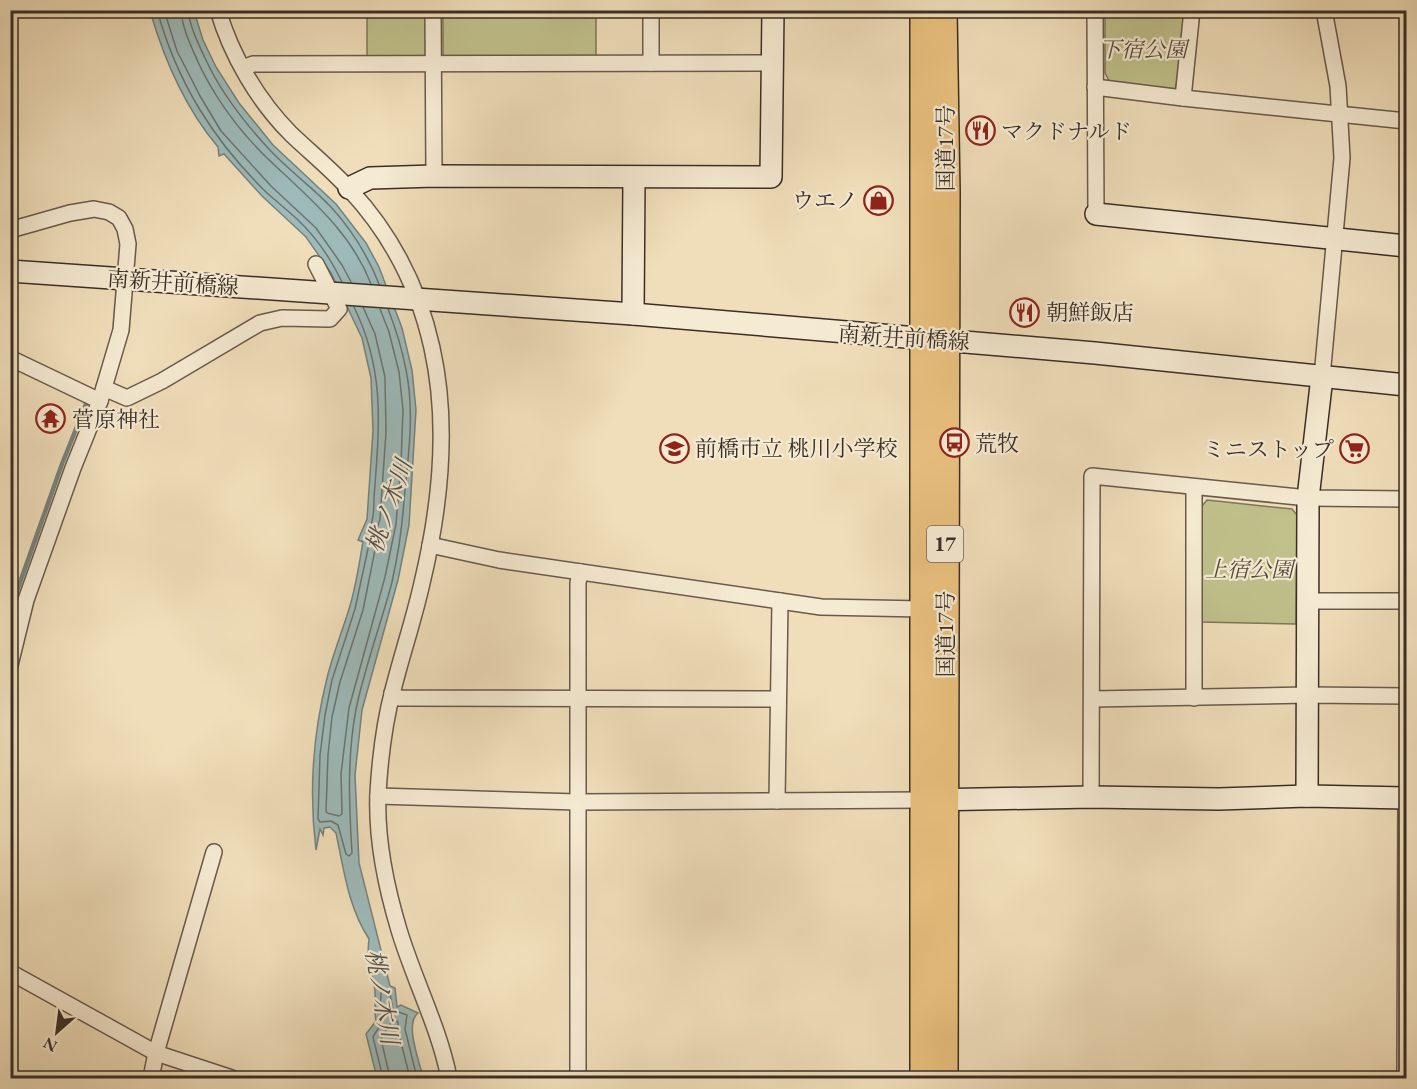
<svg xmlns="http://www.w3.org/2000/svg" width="1417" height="1089" viewBox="0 0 1417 1089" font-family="'EB Garamond','Noto Serif JP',serif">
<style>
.green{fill:#c0c08b;stroke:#7d7759;stroke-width:1.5}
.water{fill:#9dbab9;stroke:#75827f;stroke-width:1.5}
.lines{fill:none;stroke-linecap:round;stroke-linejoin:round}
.shore{stroke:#6c7470;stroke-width:1.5}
.stream{stroke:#75827f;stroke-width:4.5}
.street-casing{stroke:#685a4c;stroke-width:18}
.secondary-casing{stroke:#3a2e27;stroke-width:24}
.highway-casing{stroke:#3a2e27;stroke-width:30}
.street{stroke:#f5ead2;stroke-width:15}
.secondary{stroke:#f5ead2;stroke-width:21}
.highway{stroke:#e8bf7d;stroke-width:27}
.labels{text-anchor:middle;stroke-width:4.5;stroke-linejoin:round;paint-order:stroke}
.shield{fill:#f5ead2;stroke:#72665a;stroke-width:1.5}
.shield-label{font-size:21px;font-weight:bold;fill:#3a2e27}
.park-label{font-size:22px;font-style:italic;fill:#554b3b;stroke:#f5ead2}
.poi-label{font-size:22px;fill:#3a2e27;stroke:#f5ead2;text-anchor:start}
.street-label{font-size:22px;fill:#3a2e27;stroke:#f5ead2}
.water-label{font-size:24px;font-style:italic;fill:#53514c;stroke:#f5ead2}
</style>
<rect width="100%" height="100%" fill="#f0deba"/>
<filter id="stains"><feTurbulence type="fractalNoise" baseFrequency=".00333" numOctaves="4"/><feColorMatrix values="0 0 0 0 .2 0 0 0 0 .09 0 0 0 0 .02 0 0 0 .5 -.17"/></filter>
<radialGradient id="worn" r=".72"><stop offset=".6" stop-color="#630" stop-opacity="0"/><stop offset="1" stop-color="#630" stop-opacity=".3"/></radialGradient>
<g class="green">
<rect x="443" y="11" width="153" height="45"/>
<path d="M 1105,11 L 1185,11 L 1177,82 L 1175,90 L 1111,84 L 1105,73 Z"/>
<path d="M 367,15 L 428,15 L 429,51 L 422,58 L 367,57 Z"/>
<path d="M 1207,500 L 1292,509 L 1297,515 L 1296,624 L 1200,622 L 1202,506 Z"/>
</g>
<path class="water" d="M 150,11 L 194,11 L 203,40 L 216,67 L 239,103 L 273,145 L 336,204 L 366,243 L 379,267 L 402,328 L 412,370 L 416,410 L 409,525 L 398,580 L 362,710 L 355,775 L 359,863 L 390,986 L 395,988 L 397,1007 L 401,1005 L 418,1013 C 404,1024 420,1062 423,1078 L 377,1078 L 366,1034 L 376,1021 C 374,1011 376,1002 375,992 C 373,972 366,961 369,939 C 348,907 344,870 336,833 L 330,827 L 324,828 L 323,835 L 320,829 L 316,850 C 309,794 313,734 327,678 C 333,654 342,632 349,609 C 356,587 359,564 363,542 L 358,540 L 367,519 L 373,431 L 371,378 L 362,338 L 331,273 L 306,237 L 262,196 L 224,154 L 219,156 L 218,147 C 185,108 164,59 150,11 Z"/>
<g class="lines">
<g class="shore">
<path d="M 157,10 C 177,82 213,140 266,192 C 276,201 287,210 297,219 C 315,236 331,259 342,282"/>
<path d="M 164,10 L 177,51 L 200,96 L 221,131 L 271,186 L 316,228 L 342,265 L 351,282"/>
<path d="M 181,10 C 182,28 191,46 198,62 C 214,96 238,129 264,155 C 305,195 350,229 371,284"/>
<path d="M 188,10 C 190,27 198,43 205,58 C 220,91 243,121 268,148 C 287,169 311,186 331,207 C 352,230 368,256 379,284"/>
<path d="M 354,307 C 386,372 379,429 374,498 C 374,506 374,514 372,521 C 370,530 368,535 369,544 L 355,609 L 332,680 L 325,715 L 320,755 L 318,819 L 320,822 L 331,821 L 338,825 L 346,854 L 349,856 L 352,853 C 349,805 347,757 356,709 C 365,666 381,624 392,582 C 398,555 402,529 404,501 C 408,458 415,413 406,370 C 402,349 396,329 388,309"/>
<path d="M 363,307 L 375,334 L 385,377 L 386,432 L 380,519 L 375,536 L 376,545 L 363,610 L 340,682 L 332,717 L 328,755 L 326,811 L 327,813 L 339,816 L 342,814 L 341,774 L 349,708 L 385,577 L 396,524 L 401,464 L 403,410 L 399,372 L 389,332 L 380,309"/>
<path d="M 383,1078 L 373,1037 L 382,1022 L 380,1010 L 381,993 L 384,990 L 390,994 L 393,1010 L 407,1015 L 405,1029 L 417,1078"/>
<path d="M 390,1078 L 381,1039 L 393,1019 L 398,1022 L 398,1031 L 410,1078"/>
</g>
<path class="stream" d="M 10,617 L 18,588 L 62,464 L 88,399"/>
<defs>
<g id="street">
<path d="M 218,10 C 231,55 258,101 291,134 C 311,153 332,170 350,190 C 391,234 419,289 432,348 C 449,424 440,508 422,583 C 414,619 402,654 393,690 C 384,724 380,758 378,793 C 376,838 386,887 399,930 C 414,980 439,1027 449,1078"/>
<path d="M 433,10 L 434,176"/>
<path d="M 1095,10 L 1096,214"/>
<path d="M 651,63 L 651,10"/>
<path d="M 243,68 L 253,64 L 773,63"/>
<path d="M 1095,87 L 1183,98 L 1406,121"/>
<path d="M 1183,98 L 1192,10"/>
<path d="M 10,230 L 70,213 L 94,209 L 109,212 L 119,218 L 125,229 L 128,244 L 121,330 L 100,401 L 73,468 L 26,600 L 10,665"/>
<path d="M 10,358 L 100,401"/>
<path d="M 1322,377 L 1342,158 L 1338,86 L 1324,10"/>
<path d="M 104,388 L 127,398 L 162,381 L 260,323 L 282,318 L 330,319 L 339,309 L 316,264"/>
<path d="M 430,545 L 499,560 L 821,607 L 923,609"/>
<path d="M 1308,601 L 1406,601"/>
<path d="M 392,693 L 399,698 L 777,699"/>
<path d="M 1194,698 L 1194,487"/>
<path d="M 1092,699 L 1307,695 L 1406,696"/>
<path d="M 378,796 L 578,802 L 924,800"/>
<path d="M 1091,797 L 1092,476 L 1308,498 L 1406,499"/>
<path d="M 777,801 L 780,601"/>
<path d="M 10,972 L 156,1053 L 232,1078"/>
<path d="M 151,1078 L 156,1053 L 214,852"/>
<path d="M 578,1078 L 578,583 L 580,572"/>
<path d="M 1405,1078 L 1406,798"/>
</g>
<g id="secondary">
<path d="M 349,188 L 370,178 L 434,176 L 771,177 L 773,10"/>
<path d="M 1096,214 L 1406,246"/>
<path d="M 10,271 L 633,314 L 1095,353 L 1406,385"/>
<path d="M 633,314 L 634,178"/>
<path d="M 1307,796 L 1308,498 L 1322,377"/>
<path d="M 930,800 L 1091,797 L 1219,799 L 1307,796 L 1406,798"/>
</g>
<g id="highway">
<path d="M 943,10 L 946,192 L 944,1078"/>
<path d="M 924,1078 L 924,10"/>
</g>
</defs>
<use href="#street" class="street-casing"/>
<use href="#secondary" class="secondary-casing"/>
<use href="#highway" class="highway-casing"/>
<use href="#street" class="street"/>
<use href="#secondary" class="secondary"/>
<use href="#highway" class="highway"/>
</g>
<defs>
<symbol id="restaurant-ring" viewBox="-11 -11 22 22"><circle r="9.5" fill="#f5ead2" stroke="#8f2418" stroke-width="1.5"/><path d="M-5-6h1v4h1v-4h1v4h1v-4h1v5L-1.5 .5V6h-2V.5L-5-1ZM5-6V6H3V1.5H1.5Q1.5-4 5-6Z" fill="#8f2418"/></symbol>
<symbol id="shop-ring" viewBox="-11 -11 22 22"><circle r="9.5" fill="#f5ead2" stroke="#8f2418" stroke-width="1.5"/><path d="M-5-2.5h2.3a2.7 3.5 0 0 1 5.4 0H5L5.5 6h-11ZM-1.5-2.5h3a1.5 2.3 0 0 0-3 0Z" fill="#8f2418"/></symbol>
<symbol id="temple-ring" viewBox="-11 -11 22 22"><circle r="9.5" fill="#f5ead2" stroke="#8f2418" stroke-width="1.5"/><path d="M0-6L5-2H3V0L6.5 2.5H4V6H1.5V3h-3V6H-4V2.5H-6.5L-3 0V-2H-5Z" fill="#8f2418"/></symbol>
<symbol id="bus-ring" viewBox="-11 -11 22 22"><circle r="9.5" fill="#f5ead2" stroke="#8f2418" stroke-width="1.5"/><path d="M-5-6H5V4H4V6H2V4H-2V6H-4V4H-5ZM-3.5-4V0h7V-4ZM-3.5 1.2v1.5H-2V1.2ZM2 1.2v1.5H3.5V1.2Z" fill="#8f2418"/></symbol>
<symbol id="school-ring" viewBox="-11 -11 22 22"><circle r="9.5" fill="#f5ead2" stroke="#8f2418" stroke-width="1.5"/><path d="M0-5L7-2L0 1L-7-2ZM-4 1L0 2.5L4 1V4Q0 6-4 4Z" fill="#8f2418"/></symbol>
<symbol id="supermarket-ring" viewBox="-11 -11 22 22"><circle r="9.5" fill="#f5ead2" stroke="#8f2418" stroke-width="1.5"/><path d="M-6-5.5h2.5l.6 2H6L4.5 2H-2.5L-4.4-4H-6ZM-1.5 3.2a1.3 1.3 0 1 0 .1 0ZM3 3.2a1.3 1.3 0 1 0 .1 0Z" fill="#8f2418"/></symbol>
</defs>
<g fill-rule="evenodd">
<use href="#restaurant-ring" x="964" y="114" width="33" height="33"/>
<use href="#shop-ring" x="862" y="184" width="33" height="33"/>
<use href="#restaurant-ring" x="1008" y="296" width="33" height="33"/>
<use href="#temple-ring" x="34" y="402" width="33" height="33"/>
<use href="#bus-ring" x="938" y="426" width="33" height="33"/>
<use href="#school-ring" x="658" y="432" width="33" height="33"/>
<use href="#supermarket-ring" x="1338" y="432" width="33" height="33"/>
</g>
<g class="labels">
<rect class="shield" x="927" y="526" width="36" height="36" rx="4.5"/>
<g class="shield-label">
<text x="945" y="551">17</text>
</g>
<g class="park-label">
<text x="1143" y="57">下宿公園</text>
<text x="1249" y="577">上宿公園</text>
</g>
<g class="poi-label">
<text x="1001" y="139">マクドナルド</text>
<text x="858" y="208" text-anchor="end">ウエノ</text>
<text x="1046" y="320">朝鮮飯店</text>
<text x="72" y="427">菅原神社</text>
<text x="975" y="451">荒牧</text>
<text x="695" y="456">前橋市立 桃川小学校</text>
<text x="1334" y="457" text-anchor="end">ミニストップ</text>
</g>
<g class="street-label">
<text transform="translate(945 148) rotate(-90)" y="8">国道17号</text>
<text transform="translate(173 282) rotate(4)" y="8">南新井前橋線</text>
<text transform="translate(904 337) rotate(4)" y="8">南新井前橋線</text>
<text transform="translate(945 634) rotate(-90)" y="8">国道17号</text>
</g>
<g class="water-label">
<text transform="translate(389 506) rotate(-71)" y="8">桃ノ木川</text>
<text transform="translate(382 997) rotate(80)" y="8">桃ノ木川</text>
</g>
</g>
<rect width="1417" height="1089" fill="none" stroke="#f0deba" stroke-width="36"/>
<rect x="12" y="12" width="1393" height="1065" fill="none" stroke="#3a2e27" stroke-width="3"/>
<rect x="18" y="18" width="1381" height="1053" fill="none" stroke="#3a2e27" stroke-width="1.5"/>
<g transform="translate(57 1032) rotate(208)" stroke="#f5ead2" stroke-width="4.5" paint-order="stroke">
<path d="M0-4.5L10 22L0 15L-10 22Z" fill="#3a2e27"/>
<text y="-9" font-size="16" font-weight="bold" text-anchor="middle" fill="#3a2e27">N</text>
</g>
<rect width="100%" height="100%" filter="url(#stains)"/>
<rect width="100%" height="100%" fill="url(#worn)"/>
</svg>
